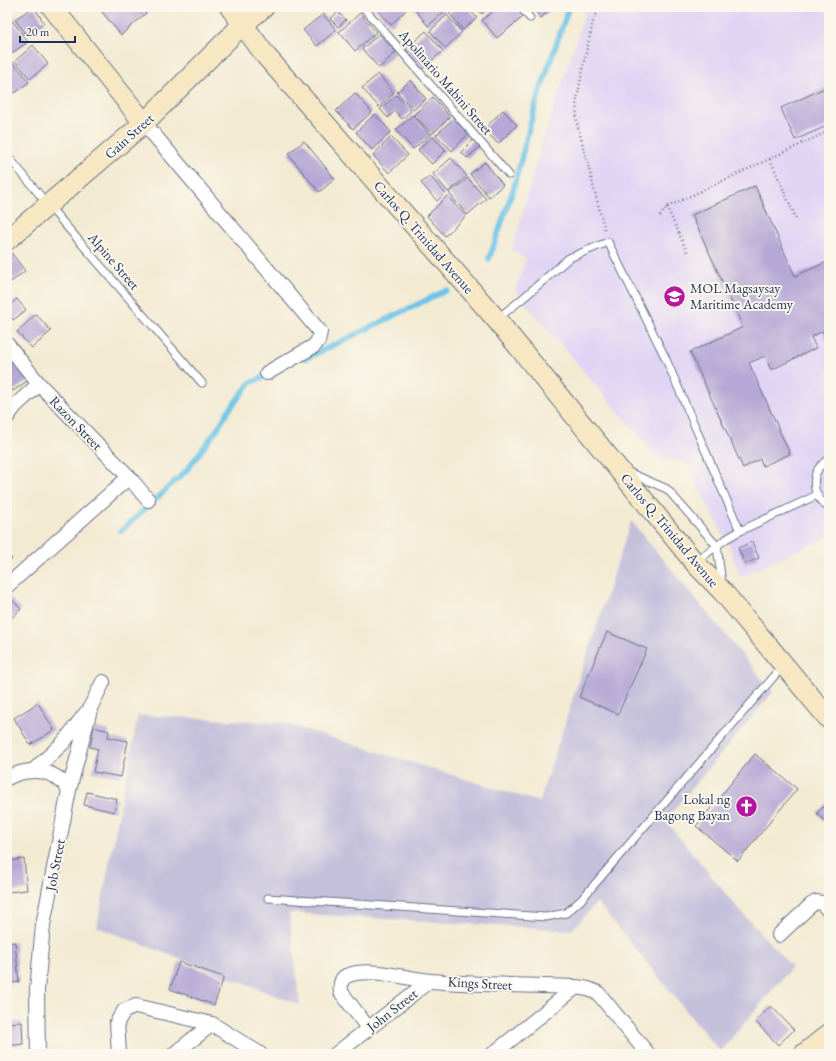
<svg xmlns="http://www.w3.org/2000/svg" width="836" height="1061" viewBox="0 0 836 1061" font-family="'EB Garamond',serif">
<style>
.built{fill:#e0d4f4}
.industrial{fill:#c4c0db}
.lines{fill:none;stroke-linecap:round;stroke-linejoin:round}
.stream{stroke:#69c3e7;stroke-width:5.5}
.building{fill:#b6a8d6}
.lane-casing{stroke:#677087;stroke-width:9}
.street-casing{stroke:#677087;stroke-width:16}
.secondary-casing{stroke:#677087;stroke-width:22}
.path{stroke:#677087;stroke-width:2.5;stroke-dasharray:1 3;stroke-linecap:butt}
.lane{stroke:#fff;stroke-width:7}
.street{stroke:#fff;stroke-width:14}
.secondary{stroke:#f7e8c3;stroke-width:20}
.labels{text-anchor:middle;stroke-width:4;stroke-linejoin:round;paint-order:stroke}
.street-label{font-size:14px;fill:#1b2f5e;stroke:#fbf7ec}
.poi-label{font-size:14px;fill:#1b2f5e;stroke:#fbf7ec;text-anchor:start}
</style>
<rect width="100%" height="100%" fill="#fbf7ec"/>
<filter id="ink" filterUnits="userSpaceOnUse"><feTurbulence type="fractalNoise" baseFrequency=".025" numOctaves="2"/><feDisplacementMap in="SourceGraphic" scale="8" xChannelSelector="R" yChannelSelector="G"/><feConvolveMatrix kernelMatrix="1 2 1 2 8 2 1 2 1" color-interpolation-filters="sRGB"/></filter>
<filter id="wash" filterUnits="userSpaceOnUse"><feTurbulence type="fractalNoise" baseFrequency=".012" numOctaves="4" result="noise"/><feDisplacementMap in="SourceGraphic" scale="16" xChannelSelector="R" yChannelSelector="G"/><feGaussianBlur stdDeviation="0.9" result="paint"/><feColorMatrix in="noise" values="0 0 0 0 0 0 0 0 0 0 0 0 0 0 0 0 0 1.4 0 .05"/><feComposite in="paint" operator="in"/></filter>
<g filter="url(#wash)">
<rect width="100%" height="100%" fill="#f3ead2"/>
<path class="built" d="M 587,7 L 829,7 L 829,536 L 740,577 L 729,545 L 684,461 L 659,459 L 515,291 L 526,259 L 512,250 L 542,143 Z"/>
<path class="industrial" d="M 631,521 L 773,692 L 665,820 L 736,906 L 792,967 L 720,1052 L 597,902 L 572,930 L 289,913 L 300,1005 L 97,927 L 138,715 L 284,723 L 539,802 Z"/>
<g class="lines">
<g class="stream">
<path d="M 489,259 L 513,190 L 535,106 L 569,7"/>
<path d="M 305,359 L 447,290"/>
<path d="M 121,531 L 186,471 L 216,431 L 229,410 L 250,383 L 268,375"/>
</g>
</g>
<g id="blocks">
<g class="building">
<path d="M 34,7 L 44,23 L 25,34 L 15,19 Z"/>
<path d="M 98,7 L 153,7 L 121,35 Z"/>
<path d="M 374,7 L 404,7 L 407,9 L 391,25 Z"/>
<path d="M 413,7 L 442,7 L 445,11 L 428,26 Z"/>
<path d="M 456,7 L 467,7 L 477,18 L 463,30 L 449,13 Z"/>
<path d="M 477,7 L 491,7 L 482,14 Z"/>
<path d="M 498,7 L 517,7 L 524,16 L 497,38 L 482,20 Z"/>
<path d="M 532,7 L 553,7 L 541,18 Z"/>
<path d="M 338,12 L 346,20 L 338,27 L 330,19 Z"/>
<path d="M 360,13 L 376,32 L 355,51 L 339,32 Z"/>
<path d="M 323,14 L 336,30 L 317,46 L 303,30 Z"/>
<path d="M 447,15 L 462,32 L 445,48 L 430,31 Z"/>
<path d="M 11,19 L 28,42 L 12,53 L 7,47 L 7,22 Z"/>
<path d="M 426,31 L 443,51 L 422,69 L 406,49 Z"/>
<path d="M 379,34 L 396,52 L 379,68 L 362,49 Z"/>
<path d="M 33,45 L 48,64 L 30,79 L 15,61 Z"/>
<path d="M 13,62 L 29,82 L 15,93 L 7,83 L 7,67 Z"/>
<path d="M 378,74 L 394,93 L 379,107 L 362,88 Z"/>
<path d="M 411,80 L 426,99 L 413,110 L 397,92 Z"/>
<path d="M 829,86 L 829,125 L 795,140 L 781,108 Z"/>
<path d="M 355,93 L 372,112 L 353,129 L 336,111 Z"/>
<path d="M 396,95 L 411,111 L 402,119 L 395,111 L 388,118 L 380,109 Z"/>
<path d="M 433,97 L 450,117 L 432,134 L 414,115 Z"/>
<path d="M 503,110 L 517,125 L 498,144 L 484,129 Z"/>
<path d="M 375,114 L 391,132 L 372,150 L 356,132 Z"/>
<path d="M 413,115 L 430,135 L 413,149 L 396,130 Z"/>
<path d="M 455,117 L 470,132 L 452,151 L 436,135 Z"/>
<path d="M 432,136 L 446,150 L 432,164 L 418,150 Z"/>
<path d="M 391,137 L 408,155 L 389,173 L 373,155 Z"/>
<path d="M 473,140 L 480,147 L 467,158 L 461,152 Z"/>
<path d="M 304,141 L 335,179 L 319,192 L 288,154 Z"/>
<path d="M 451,158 L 467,176 L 448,192 L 433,174 Z"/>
<path d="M 485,162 L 503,185 L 489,197 L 470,174 Z"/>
<path d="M 430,176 L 445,193 L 437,201 L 421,183 Z"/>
<path d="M 468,178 L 486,199 L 467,215 L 449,193 Z"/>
<path d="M 755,186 L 795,276 L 829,261 L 829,345 L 823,331 L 811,337 L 816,348 L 771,370 L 765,356 L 749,363 L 790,454 L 763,466 L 760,459 L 743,468 L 690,352 L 743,327 L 692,215 Z"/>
<path d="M 447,196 L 466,216 L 445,236 L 427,216 Z"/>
<path d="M 10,251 L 25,271 L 7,285 L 7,253 Z"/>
<path d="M 17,299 L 26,310 L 13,320 L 7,311 L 7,307 Z"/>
<path d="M 36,314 L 51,331 L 32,348 L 17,332 Z"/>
<path d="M 13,356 L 30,379 L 13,391 L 7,383 L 7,360 Z"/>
<path d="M 752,542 L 759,558 L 745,564 L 738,548 Z"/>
<path d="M 7,553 L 12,559 L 7,564 Z"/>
<path d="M 7,595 L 21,609 L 7,622 Z"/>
<path d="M 607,632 L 647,649 L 618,714 L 579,697 Z"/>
<path d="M 38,703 L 54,730 L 30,745 L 14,718 Z"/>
<path d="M 94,727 L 109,731 L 108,737 L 128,741 L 121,777 L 93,772 L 98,749 L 90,747 Z"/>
<path d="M 755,754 L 797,789 L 738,861 L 696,826 Z"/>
<path d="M 87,792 L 117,799 L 114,812 L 84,805 Z"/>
<path d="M 829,801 L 829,826 L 817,813 Z"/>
<path d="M 24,859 L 27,890 L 7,892 L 7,861 Z"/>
<path d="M 15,942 L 19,982 L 7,983 L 7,943 Z"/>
<path d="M 179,962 L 224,977 L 214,1005 L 170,989 Z"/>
<path d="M 771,1006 L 794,1030 L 778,1045 L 755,1021 Z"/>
<path d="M 22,1022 L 23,1044 L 7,1046 L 7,1023 Z"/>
</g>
</g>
</g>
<g filter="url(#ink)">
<use href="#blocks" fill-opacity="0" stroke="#677087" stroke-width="1"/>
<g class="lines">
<defs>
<g id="lane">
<path d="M 363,7 L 509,175"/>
<path d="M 520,7 L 530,18"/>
<path d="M 7,155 L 48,205 L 202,383"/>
<path d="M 497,319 L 522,299 L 569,258 L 608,242 L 665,357 L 740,531"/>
<path d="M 829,459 C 809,471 810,495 829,508"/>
<path d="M 628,472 L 667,489 L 717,546 L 722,584"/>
<path d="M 697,561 L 726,539 L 740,531 L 817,495"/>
<path d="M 268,898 L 546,917 L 566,913 L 581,900 L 783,666"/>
</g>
<g id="street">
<path d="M 144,123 L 320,332 L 318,341 L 314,346 L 267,373"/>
<path d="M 7,344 L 39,384 L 129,477 L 148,500"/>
<path d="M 7,417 L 15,406 L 39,384"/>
<path d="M 7,586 L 129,477"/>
<path d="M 33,771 L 63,743 L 86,713"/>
<path d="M 7,778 C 29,767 55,768 69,790"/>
<path d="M 779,935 L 811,905 L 816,902 L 822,903 L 829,911"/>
<path d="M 368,1028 L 341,992 C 340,984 341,977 349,975 C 371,967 407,979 431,981 C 479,985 528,985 576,987 L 588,989 L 598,993 L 648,1054"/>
<path d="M 38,1054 L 37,990 L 43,925 L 69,790 L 91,706 L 103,682"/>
<path d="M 119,1054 L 117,1022 L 124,1011 L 136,1006 L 212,1024 L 260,1054"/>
<path d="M 174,1054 L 212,1024"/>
<path d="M 336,1054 L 429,981"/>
<path d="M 493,1054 L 576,987"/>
</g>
<g id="secondary">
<path d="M 52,7 L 144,123"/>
<path d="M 230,7 L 266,56 L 496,319 L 695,563 L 723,592 L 829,719"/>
<path d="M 7,240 L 144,123 L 243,24 L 264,7"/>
<path d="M 804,1054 L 829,1034"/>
</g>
</defs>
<use href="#lane" class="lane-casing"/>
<use href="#street" class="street-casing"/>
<use href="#secondary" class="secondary-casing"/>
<g class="path">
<path d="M 600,7 L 593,22 L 584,62 L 576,105 L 577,123 L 605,231"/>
<path d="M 770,159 L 797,221"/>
<path d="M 667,207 L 688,254"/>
<path d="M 660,216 L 667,207 L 829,131"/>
</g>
<use href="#lane" class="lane"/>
<use href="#street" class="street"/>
<use href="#secondary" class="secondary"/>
</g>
</g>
<defs>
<symbol id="university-disc" viewBox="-11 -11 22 22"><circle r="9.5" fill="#b5179e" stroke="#fbf7ec"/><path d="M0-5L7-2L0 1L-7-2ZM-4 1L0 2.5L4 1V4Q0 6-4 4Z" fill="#fff"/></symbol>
<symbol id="church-disc" viewBox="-11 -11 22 22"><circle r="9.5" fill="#b5179e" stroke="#fbf7ec"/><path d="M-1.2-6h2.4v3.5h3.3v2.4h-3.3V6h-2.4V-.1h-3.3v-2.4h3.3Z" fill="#fff"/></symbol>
</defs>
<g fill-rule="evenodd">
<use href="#university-disc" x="662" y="284" width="25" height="25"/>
<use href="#church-disc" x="734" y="794" width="25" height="25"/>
</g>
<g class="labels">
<g class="street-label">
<text transform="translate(446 82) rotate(49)" y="5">Apolinario Mabini Street</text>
<text transform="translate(129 136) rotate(-42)" y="5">Gain Street</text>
<text transform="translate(424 237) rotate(49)" y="5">Carlos Q. Trinidad Avenue</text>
<text transform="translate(114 261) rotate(49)" y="5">Alpine Street</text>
<text transform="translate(76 423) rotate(46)" y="5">Razon Street</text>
<text transform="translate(670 530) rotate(50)" y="5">Carlos Q. Trinidad Avenue</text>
<text transform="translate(55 865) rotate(-79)" y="5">Job Street</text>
<text transform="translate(480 983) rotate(3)" y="5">Kings Street</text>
<text transform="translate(392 1010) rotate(-38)" y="5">John Street</text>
</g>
<g class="poi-label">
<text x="690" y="293">MOL Magsaysay<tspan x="690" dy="16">Maritime Academy</tspan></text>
<text x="730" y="804" text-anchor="end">Lokal ng<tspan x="730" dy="16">Bagong Bayan</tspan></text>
</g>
</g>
<rect width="836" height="1061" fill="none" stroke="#fbf7ec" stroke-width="24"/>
<path d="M20 36v6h55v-6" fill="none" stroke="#1b2f5e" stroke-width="2"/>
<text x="26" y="36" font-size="12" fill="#1b2f5e" stroke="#fbf7ec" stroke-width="3" paint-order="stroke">20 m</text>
</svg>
